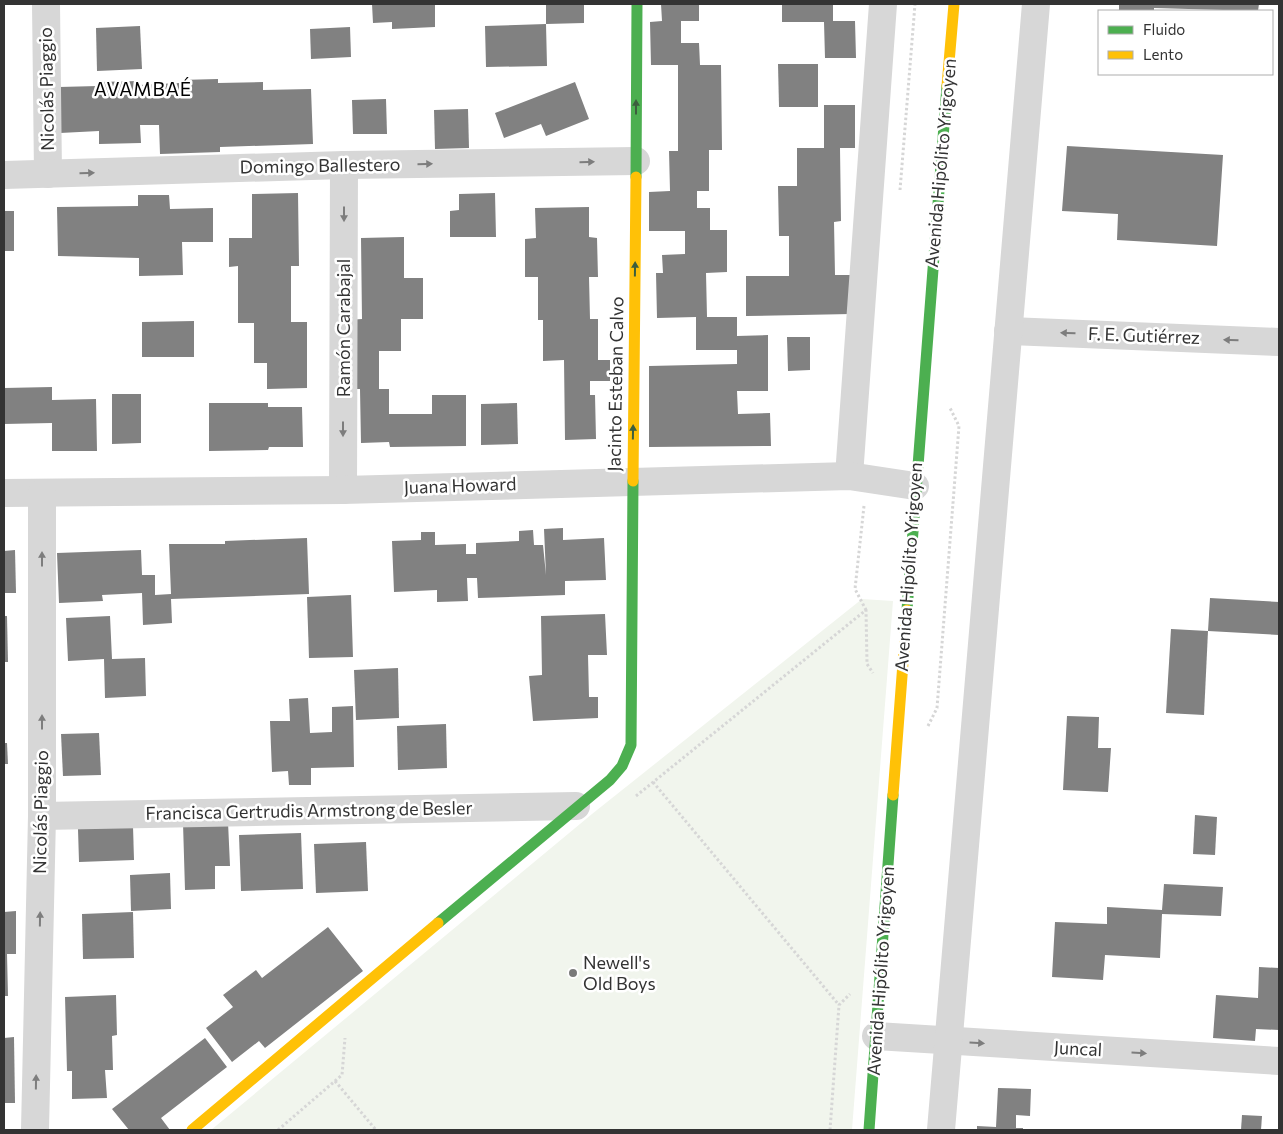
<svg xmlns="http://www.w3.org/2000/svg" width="1283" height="1134" viewBox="0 0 1283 1134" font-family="Commissioner,sans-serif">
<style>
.green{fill:#f1f5ed}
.building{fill:#818181}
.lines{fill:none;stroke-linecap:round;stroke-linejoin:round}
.path{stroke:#d6d6d6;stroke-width:3;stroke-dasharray:2.5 2.5;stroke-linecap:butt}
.street{stroke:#d7d7d7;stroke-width:28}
.fast{stroke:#4caf50;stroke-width:11}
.slow{stroke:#ffc107;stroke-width:11}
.oneway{fill:#3c5e3d}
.oneway2{fill:#7d7d7d}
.poi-dot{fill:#7a7a7a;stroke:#fff;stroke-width:2}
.labels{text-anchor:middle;stroke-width:5;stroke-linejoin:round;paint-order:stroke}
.street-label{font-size:18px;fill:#333;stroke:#fff}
.poi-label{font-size:18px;fill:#333;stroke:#fff;text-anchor:start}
.neighbourhood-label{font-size:19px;letter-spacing:1px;fill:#000;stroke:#fff}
</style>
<rect width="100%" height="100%" fill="#fff"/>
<path class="green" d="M 862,599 L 893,601 L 852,1130 L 211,1130 L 592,814 Z"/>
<g class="building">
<path d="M 372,4 L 435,4 L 435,27 L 392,29 L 392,22 L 373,23 Z"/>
<path d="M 546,4 L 584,4 L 584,23 L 546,24 L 547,66 L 486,67 L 485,26 L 546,24 Z"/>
<path d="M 661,4 L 699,4 L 699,21 L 681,21 L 681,43 L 699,43 L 700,65 L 721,65 L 722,150 L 709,150 L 709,191 L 697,191 L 697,208 L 710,208 L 710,230 L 727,230 L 727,272 L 706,273 L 707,317 L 737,317 L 737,336 L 768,335 L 768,391 L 737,391 L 738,414 L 770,413 L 771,446 L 649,447 L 649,366 L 737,364 L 737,350 L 696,350 L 696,317 L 657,318 L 656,273 L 663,273 L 662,255 L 685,254 L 685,231 L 649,231 L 649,192 L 670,191 L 669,151 L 678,151 L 678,65 L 651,65 L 650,22 L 662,21 Z"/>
<path d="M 782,4 L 833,4 L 833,21 L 855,21 L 856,58 L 825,58 L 824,22 L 782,22 Z"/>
<path d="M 1119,4 L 1259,4 L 1258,11 L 1154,8 L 1154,11 L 1119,11 Z"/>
<path d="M 140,26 L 142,69 L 97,71 L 96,28 Z"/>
<path d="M 350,27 L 351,57 L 311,59 L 310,29 Z"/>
<path d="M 778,64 L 818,64 L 818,107 L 779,107 Z"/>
<path d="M 218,79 L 218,83 L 263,82 L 263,90 L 311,89 L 313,144 L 220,147 L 220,152 L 160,154 L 159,125 L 140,125 L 141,143 L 99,144 L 99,131 L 60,133 L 59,87 L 98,86 L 97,82 L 139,81 L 139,85 L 180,83 L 180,80 Z"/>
<path d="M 575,82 L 589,119 L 546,136 L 541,124 L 504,138 L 495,113 Z"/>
<path d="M 386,99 L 387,134 L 353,134 L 352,100 Z"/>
<path d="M 824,105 L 855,105 L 855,148 L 840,148 L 841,221 L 834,222 L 835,275 L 850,275 L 851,314 L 746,316 L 746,276 L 789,276 L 789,236 L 779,236 L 778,186 L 797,186 L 797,148 L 824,148 Z"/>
<path d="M 468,109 L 469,148 L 435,149 L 434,110 Z"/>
<path d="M 1067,146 L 1223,155 L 1217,246 L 1117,240 L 1118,214 L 1062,211 Z"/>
<path d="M 298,193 L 299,266 L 291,266 L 291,322 L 307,322 L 307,388 L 267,389 L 267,363 L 254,363 L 254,323 L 238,323 L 238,266 L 229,267 L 229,238 L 252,238 L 252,194 Z"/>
<path d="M 495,193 L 496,237 L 450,237 L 450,211 L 459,210 L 459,194 Z"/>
<path d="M 138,195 L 169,195 L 170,209 L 213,208 L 213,242 L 182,242 L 183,275 L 139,276 L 139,258 L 58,256 L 57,207 L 138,206 Z"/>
<path d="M 589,207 L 589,237 L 597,238 L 598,277 L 589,277 L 590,319 L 598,319 L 598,360 L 610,360 L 610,381 L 590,381 L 590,395 L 595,395 L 596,439 L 565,440 L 564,360 L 543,361 L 543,320 L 538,320 L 538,277 L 525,277 L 525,239 L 536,238 L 535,208 Z"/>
<rect x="4" y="211" width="10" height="40"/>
<path d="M 404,237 L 404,278 L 423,278 L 423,319 L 401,319 L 401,351 L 379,351 L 379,389 L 389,389 L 389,414 L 432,414 L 432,395 L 466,395 L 466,446 L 390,447 L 389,442 L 361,443 L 360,389 L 351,389 L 348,320 L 362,319 L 361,238 Z"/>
<path d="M 194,321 L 194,357 L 142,357 L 142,322 Z"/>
<path d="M 787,337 L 810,337 L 810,370 L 788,371 Z"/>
<path d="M 52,387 L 52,400 L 96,399 L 97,451 L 52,451 L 52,423 L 4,424 L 4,388 Z"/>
<path d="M 112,394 L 141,394 L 141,443 L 112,444 Z"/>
<path d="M 209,403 L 268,403 L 268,407 L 302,407 L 303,447 L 269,447 L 268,450 L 209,451 Z"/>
<path d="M 517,403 L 518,444 L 481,445 L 481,404 Z"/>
<path d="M 563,528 L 563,540 L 604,538 L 606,580 L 565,581 L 565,595 L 478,598 L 477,578 L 467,578 L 468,601 L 437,602 L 437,590 L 394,592 L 392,541 L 421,540 L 421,532 L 435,532 L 435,545 L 466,544 L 466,554 L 476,554 L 476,543 L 519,541 L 519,531 L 533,530 L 534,545 L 543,545 L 546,575 L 544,529 Z"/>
<path d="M 307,538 L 309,594 L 171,599 L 172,623 L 143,625 L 142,593 L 102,595 L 103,601 L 59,603 L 57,553 L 141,550 L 142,575 L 155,575 L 155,595 L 171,594 L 169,544 L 225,544 L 225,541 Z"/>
<path d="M 15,550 L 16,593 L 4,593 L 4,551 Z"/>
<path d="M 351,595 L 353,657 L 309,658 L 307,597 Z"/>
<path d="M 1210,598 L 1279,602 L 1279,635 L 1208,631 Z"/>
<path d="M 605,614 L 607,655 L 588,655 L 589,697 L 598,697 L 598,718 L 533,721 L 529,676 L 542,675 L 541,616 Z"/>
<path d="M 4,616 L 7,616 L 8,662 L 4,662 Z"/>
<path d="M 110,616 L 112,659 L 145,658 L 146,696 L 105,698 L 104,659 L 68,661 L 66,618 Z"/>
<path d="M 1171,629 L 1208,631 L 1204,715 L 1166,713 Z"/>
<path d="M 398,668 L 399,718 L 356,720 L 354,670 Z"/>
<path d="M 308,698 L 310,733 L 332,732 L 332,707 L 353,706 L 354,767 L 311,768 L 311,785 L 289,785 L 288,771 L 272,772 L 270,721 L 290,721 L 289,699 Z"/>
<path d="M 1067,716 L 1099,717 L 1098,748 L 1111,748 L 1108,792 L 1063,790 Z"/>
<path d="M 446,724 L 447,768 L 398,770 L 397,726 Z"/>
<path d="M 99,733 L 101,775 L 63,776 L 61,734 Z"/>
<path d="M 4,743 L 7,743 L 8,764 L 4,764 Z"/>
<path d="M 1195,815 L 1217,817 L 1215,855 L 1193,854 Z"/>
<path d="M 228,822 L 230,866 L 215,866 L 215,889 L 185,890 L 183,823 Z"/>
<path d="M 133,826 L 134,860 L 79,862 L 78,829 Z"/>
<path d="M 301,833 L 303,889 L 241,891 L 239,835 Z"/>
<path d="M 366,842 L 368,891 L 316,893 L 314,844 Z"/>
<path d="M 170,873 L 171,909 L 131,911 L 130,875 Z"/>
<path d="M 1164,884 L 1223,887 L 1221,916 L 1162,914 L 1160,958 L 1105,955 L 1103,980 L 1052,977 L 1055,922 L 1107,924 L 1107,907 L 1162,910 Z"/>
<path d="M 16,911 L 16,954 L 7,954 L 8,996 L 4,996 L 4,912 Z"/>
<path d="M 133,912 L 134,958 L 83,959 L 82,914 Z"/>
<path d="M 328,927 L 363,971 L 265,1048 L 259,1041 L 232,1062 L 206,1028 L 233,1007 L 223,995 L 256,970 L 262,978 Z"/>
<path d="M 1259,967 L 1279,968 L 1279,1030 L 1256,1029 L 1255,1041 L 1213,1038 L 1216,995 L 1258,998 Z"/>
<path d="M 116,995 L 117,1035 L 112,1036 L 113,1070 L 105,1070 L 107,1098 L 72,1099 L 72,1071 L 67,1071 L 65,997 Z"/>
<path d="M 14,1037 L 15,1103 L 4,1103 L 4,1038 Z"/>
<path d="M 205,1038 L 227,1067 L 161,1118 L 170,1130 L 129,1130 L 112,1109 Z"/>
<path d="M 998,1088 L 1031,1089 L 1030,1116 L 1016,1115 L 1016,1128 L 1023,1128 L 1023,1130 L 977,1130 L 977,1126 L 996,1127 Z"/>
<path d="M 1242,1115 L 1262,1116 L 1261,1130 L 1241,1130 Z"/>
</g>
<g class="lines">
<g class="path">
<path d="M 900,190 L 915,4"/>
<path d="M 864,506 L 855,589 L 866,610"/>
<path d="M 928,726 L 937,708 L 959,426 L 950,408"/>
<path d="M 653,782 L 839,1005"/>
<path d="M 636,796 L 866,610 L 867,664 L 873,673"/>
<path d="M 335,1081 L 376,1130"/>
<path d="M 278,1130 L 342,1075 L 345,1038"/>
<path d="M 830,1130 L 839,1005 L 850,994"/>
</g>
<g class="street">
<path d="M 46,4 L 48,174"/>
<path d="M 4,175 L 344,165 L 636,161"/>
<path d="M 1008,331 L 1279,342"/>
<path d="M 849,476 L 883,4"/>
<path d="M 343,490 L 344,165"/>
<path d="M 4,493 L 343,490 L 849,476 L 915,486"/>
<path d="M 42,816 L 576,806"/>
<path d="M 876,1036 L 1279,1061"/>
<path d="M 35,1130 L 42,816 L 42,493"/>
<path d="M 941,1130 L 1036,4"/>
</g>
<g class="fast">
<path d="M 636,177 L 637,4"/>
<path d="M 907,610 L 947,86"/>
<path d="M 438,923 L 610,780 L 622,766 L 631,745 L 633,481"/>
<path d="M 869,1130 L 893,795"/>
</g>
<g class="slow">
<path d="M 947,86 L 954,4"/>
<path d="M 633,481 L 636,177"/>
<path d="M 893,795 L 907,610"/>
<path d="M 192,1130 L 438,923"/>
</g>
</g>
<defs><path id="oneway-solid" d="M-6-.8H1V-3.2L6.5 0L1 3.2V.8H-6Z" transform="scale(1.25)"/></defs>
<g class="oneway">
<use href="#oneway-solid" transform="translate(636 107) rotate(-90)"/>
<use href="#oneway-solid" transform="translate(635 269) rotate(-89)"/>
<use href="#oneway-solid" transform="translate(633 432) rotate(-89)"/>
</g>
<g class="oneway2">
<use href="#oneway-solid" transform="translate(587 162) rotate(-1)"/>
<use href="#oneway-solid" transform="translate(425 164) rotate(-1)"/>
<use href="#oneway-solid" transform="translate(87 173) rotate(-2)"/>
<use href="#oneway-solid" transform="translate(344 214) rotate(90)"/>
<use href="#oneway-solid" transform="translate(1068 333) rotate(-178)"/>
<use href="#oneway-solid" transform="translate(1231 340) rotate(-178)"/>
<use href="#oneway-solid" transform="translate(343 429) rotate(90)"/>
<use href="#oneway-solid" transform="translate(42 559) rotate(-90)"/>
<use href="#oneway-solid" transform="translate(42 722) rotate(-90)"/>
<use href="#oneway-solid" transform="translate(40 919) rotate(-89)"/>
<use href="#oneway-solid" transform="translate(977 1043) rotate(3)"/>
<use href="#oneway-solid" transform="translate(1139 1053) rotate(3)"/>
<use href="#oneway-solid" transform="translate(36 1082) rotate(-89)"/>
</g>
<circle class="poi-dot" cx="573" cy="973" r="5"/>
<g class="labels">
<g class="street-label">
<text transform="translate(47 89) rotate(-91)" y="6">Nicolás Piaggio</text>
<text transform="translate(941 163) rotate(-85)" y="6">Avenida Hipólito Yrigoyen</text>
<text transform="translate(320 166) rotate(-1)" y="6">Domingo Ballestero</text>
<text transform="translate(344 328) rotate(-90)" y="6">Ramón Carabajal</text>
<text transform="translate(1144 336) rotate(2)" y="6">F. E. Gutiérrez</text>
<text transform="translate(616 384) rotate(-89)" y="6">Jacinto Esteban Calvo</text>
<text transform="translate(460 486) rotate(-2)" y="6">Juana Howard</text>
<text transform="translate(909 567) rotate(-86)" y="6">Avenida Hipólito Yrigoyen</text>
<text transform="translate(309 811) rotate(-1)" y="6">Francisca Gertrudis Armstrong de Besler</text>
<text transform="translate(41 812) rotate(-89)" y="6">Nicolás Piaggio</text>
<text transform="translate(881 971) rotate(-86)" y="6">Avenida Hipólito Yrigoyen</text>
<text transform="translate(1078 1049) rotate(3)" y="6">Juncal</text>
</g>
<g class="poi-label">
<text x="583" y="969">Newell's<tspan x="583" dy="21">Old Boys</tspan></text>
</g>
<g class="neighbourhood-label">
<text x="143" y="96">AVAMBAÉ</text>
</g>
</g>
<rect width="1283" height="1134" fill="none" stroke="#333333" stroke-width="10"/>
<rect x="1098" y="10" width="175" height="65" fill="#ffffff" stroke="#adadad"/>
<rect x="1108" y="26" width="25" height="8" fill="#4caf50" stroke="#adadad"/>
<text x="1143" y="35" font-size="15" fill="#333333">Fluido</text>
<rect x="1108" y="51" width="25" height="8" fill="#ffc107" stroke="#adadad"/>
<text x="1143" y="60" font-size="15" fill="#333333">Lento</text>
</svg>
